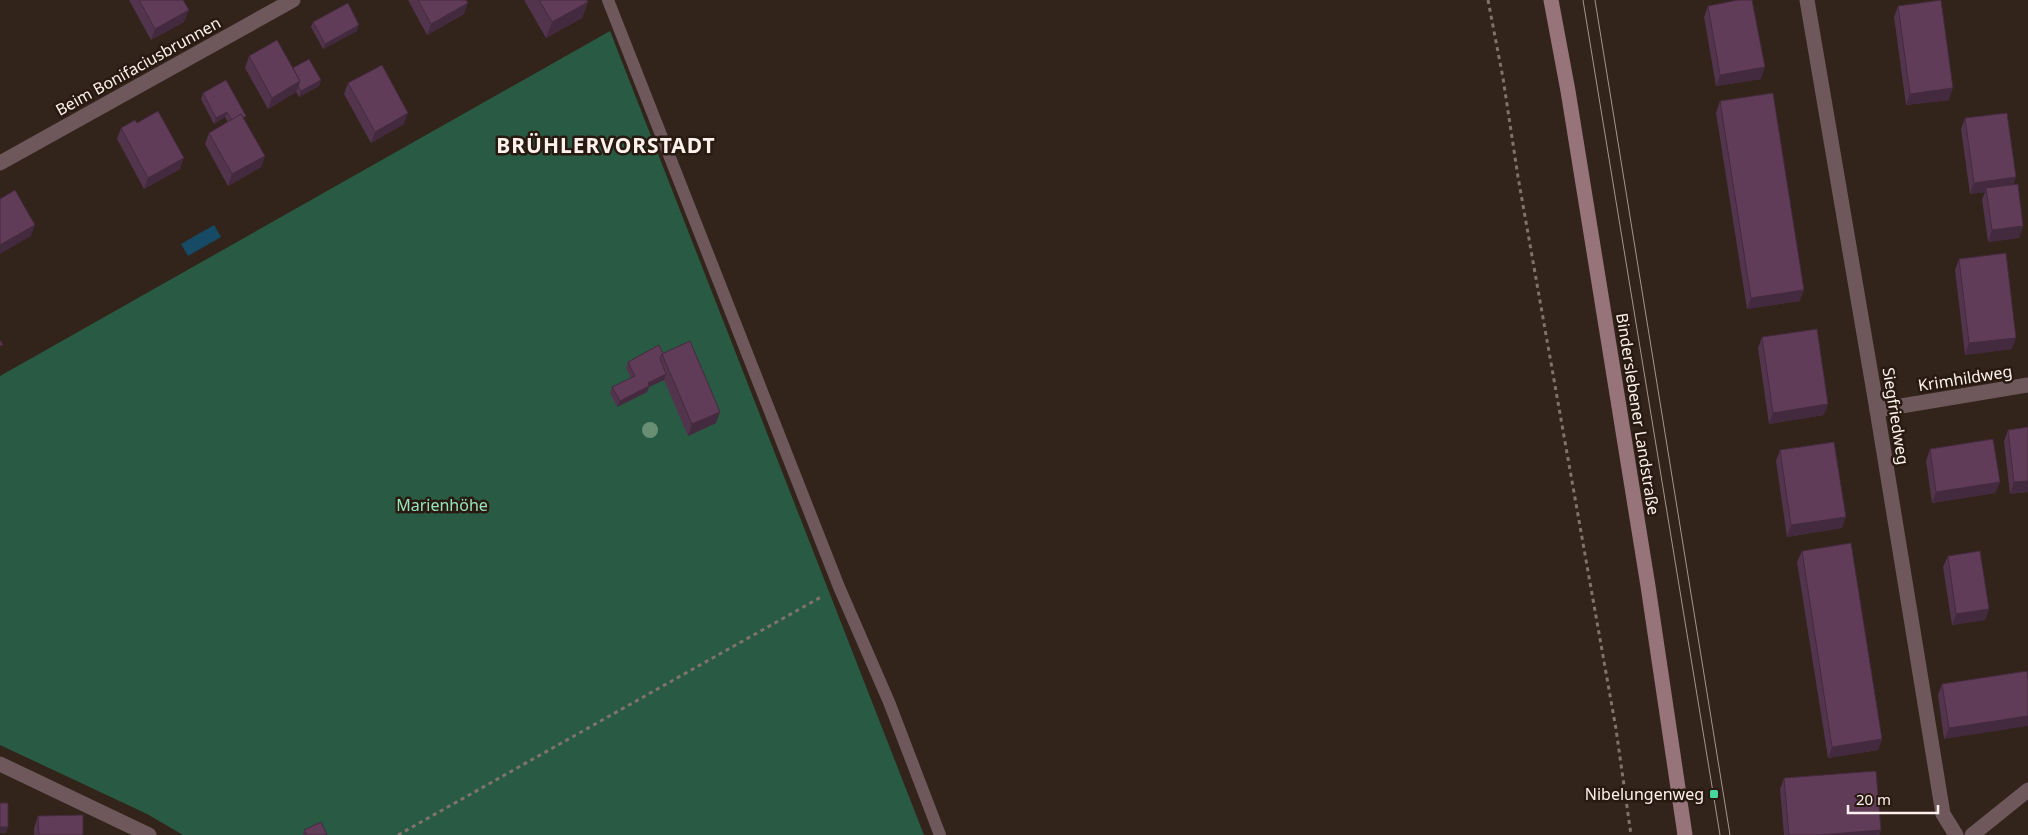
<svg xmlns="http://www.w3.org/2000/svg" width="2028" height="835" viewBox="0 0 2028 835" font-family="'Noto Sans',sans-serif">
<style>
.green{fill:#295a44}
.water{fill:#174a64}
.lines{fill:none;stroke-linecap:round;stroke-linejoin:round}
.path{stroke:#80736c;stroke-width:3;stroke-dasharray:4 4;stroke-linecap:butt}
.lane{stroke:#6f585c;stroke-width:12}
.street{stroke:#6f585c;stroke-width:15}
.secondary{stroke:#97737a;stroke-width:15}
.tram{stroke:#a39690;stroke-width:1}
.tree{fill:#688e74}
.wall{fill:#53344d}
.shaded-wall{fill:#442a3e}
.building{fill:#613c59;stroke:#442a3e}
.poi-dot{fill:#47d49d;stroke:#281911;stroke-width:2}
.labels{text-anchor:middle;stroke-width:5;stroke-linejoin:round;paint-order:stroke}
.street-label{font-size:16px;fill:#fdf2ed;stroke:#281911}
.park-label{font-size:16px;fill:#94e5bd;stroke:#281911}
.poi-label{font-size:16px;fill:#fdf2ed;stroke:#281911;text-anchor:end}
.district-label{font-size:21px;font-weight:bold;letter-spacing:1px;fill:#fdf2ed;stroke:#281911}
</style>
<rect width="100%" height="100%" fill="#32231b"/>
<path class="green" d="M 610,31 L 924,835 L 183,835 L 147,814 L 0,745 L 0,376 Z"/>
<path class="water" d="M 214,225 L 221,237 L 188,256 L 181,244 Z"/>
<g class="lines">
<g class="path">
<path d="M 1488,0 L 1503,78 L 1518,177 L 1616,729 L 1631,835"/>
<path d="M 398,835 L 821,597"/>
</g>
<path class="lane" d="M 608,0 L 839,587 L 889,702 L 940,835"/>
<g class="street">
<path d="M 1807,0 L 1877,410 L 1943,814 L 1956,835"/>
<path d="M 0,163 L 293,0"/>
<path d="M 1877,410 L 2028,385"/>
<path d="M 0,764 L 149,835"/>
<path d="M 1972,835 L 2028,790"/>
</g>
<path class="secondary" d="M 1551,0 L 1568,91 L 1648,586 L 1685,835"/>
<g class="tram">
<path d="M 1583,0 L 1720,835"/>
<path d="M 1595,0 L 1730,835"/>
</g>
</g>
<circle class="tree" cx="650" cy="430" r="8"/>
<g class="wall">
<path d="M 129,0 L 183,0 L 184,22 L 151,40 Z"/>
<path d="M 408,0 L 466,0 L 464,14 L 427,35 Z"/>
<path d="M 524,0 L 587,0 L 588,2 L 582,18 L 546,38 Z"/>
<path d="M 1708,6 L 1761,79 L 1716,86 L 1704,17 Z"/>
<path d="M 1898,6 L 1949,100 L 1906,105 L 1894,17 Z"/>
<path d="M 313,22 L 357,31 L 323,49 L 311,27 Z"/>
<path d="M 249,56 L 293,68 L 321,80 L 319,86 L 299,97 L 296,92 L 268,109 L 245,68 Z"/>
<path d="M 348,83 L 404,124 L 371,143 L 344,94 Z"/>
<path d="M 203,93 L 244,120 L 265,156 L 261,167 L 228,186 L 205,144 L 209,133 L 228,122 L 225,117 L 214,124 L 201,99 Z"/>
<path d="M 1720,101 L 1800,301 L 1747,309 L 1716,113 Z"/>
<path d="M 1965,118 L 2013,184 L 2023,226 L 2019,238 L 1988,242 L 1982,199 L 1985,192 L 1970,194 L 1961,129 Z"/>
<path d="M 137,123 L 180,169 L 144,189 L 117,139 L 121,128 Z"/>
<path d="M 1959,259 L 2012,349 L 1965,355 L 1955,270 Z"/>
<path d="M 1762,337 L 1824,415 L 1769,424 L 1758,348 Z"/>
<path d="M 663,353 L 716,423 L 688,436 L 664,380 L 649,387 L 647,392 L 617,407 L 610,393 L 612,387 L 631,378 L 626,368 L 628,362 Z"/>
<path d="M 2008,430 L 2028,492 L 2010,494 L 2004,441 Z"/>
<path d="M 1930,449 L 2000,482 L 1995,493 L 1932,503 L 1926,461 Z"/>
<path d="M 1780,450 L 1842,528 L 1787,537 L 1776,461 Z"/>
<path d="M 1802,551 L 1882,739 L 1878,750 L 1828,758 L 1797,562 Z"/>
<path d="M 1948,556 L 1989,609 L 1985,620 L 1952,625 L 1943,567 Z"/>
<path d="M 2027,671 L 1944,739 L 1938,695 L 1942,684 Z"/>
<path d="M 1784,778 L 1881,830 L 1879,835 L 1784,835 L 1780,789 Z"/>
<path d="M 38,816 L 83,835 L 34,835 L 34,828 Z"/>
<path d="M 304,830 L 327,835 L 303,835 Z"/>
</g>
<g class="shaded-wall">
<path d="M 588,2 L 582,18 L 546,38 L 552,22 Z"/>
<path d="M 468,3 L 464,14 L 427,35 L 431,24 Z"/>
<path d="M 189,10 L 184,22 L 151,40 L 155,29 Z"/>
<path d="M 359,25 L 357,31 L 323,49 L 325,44 Z"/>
<path d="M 1765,67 L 1761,79 L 1716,86 L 1720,75 Z"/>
<path d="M 321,80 L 319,86 L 299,97 L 301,91 Z"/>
<path d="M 300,81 L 296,92 L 268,109 L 272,98 Z"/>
<path d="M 1953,88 L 1949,100 L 1906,105 L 1910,94 Z"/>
<path d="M 227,112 L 225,117 L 214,124 L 216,118 Z"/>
<path d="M 408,113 L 404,124 L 371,143 L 375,132 Z"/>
<path d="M 265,156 L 261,167 L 228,186 L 232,174 Z"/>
<path d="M 184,158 L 180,169 L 144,189 L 148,178 Z"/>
<path d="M 2016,177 L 2012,189 L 1986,188 L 1985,192 L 1970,194 L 1974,183 Z"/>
<path d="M 35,225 L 31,236 L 0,254 L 0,245 Z"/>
<path d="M 2023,226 L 2019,238 L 1988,242 L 1992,230 Z"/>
<path d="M 1804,290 L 1800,301 L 1747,309 L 1751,298 Z"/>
<path d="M 2016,338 L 2012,349 L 1965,355 L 1969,343 Z"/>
<path d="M 666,374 L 664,380 L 649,387 L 647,392 L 617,407 L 620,401 L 648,383 Z"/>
<path d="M 1828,404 L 1824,415 L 1769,424 L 1773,413 Z"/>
<path d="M 720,412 L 716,423 L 688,436 L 692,424 Z"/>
<path d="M 2028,481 L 2028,492 L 2010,494 L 2014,482 Z"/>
<path d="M 2000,482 L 1995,493 L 1932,503 L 1936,492 Z"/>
<path d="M 1846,517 L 1842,528 L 1787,537 L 1791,525 Z"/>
<path d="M 1989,609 L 1985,620 L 1952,625 L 1956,614 Z"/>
<path d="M 2028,716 L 2028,726 L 1944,739 L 1949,728 Z"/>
<path d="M 1882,739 L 1878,750 L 1828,758 L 1832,747 Z"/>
<path d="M 0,827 L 8,827 L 6,833 L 0,833 Z"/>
<path d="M 1881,830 L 1879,835 L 1819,835 Z"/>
</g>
<g class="building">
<path d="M 139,0 L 183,0 L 189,10 L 155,29 Z"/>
<path d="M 418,0 L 466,0 L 468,3 L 431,24 Z"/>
<path d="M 539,0 L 587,0 L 588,2 L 552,22 Z"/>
<path d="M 1738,0 L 1752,0 L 1765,67 L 1720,75 L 1708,6 Z"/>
<path d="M 1941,0 L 1953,88 L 1910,94 L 1898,6 Z"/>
<path d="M 348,3 L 359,25 L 325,44 L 313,22 Z"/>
<path d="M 277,40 L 300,81 L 272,98 L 249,56 Z"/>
<path d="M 309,59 L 321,80 L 301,91 L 298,86 L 300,81 L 293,68 Z"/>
<path d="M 382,65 L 408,113 L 375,132 L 348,83 Z"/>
<path d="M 226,80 L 246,116 L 243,118 L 241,114 L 232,120 L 227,112 L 216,118 L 203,93 Z"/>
<path d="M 1773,93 L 1804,290 L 1751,298 L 1720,101 Z"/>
<path d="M 158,111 L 184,158 L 148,178 L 121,128 L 135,120 L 137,123 Z"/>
<path d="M 2007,113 L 2016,177 L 1974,183 L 1965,118 Z"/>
<path d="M 241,114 L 265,156 L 232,174 L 209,133 Z"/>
<path d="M 2018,184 L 2023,226 L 1992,230 L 1986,188 Z"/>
<path d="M 15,190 L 35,225 L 0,245 L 0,199 Z"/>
<path d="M 2006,253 L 2016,338 L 1969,343 L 1959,259 Z"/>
<path d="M 1817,329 L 1828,404 L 1773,413 L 1762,337 Z"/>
<path d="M 0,340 L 3,345 L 0,346 Z"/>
<path d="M 690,341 L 720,412 L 692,424 L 662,354 Z"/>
<path d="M 659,345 L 663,353 L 662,354 L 660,359 L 666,374 L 648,383 L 649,386 L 620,401 L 612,387 L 635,376 L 628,362 Z"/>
<path d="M 2028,427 L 2028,481 L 2014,482 L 2008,430 Z"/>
<path d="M 1993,439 L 2000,482 L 1936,492 L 1930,449 Z"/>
<path d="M 1834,442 L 1846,517 L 1791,525 L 1780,450 Z"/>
<path d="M 1851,543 L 1882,739 L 1832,747 L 1802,551 Z"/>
<path d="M 1980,551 L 1989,609 L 1956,614 L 1948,556 Z"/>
<path d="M 2027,671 L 2028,680 L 2028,716 L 1949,728 L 1942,684 Z"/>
<path d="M 1876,771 L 1881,830 L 1819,835 L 1789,835 L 1784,778 Z"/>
<rect x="0" y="803" width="8" height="24"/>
<path d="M 83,815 L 83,835 L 39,835 L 38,816 Z"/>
<path d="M 321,822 L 327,835 L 307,835 L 304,830 Z"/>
</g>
<rect class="poi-dot" x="1709" y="789" width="10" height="10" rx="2.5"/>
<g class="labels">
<g class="street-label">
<text transform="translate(138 66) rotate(-29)" y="6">Beim Bonifaciusbrunnen</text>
<text transform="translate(1965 378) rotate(-9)" y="6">Krimhildweg</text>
<text transform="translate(1638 414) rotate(81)" y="6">Binderslebener Landstraße</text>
<text transform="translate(1896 416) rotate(81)" y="6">Siegfriedweg</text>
</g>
<g class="park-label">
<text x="442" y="511">Marienhöhe</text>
</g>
<g class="poi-label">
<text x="1704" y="800">Nibelungenweg</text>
</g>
<g class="district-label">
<text x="606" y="153">BRÜHLERVORSTADT</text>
</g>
</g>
<path d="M1848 805v8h90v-8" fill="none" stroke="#fdf2ed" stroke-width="2.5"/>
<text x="1856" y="805" font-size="15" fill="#fdf2ed" stroke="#281911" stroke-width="4" paint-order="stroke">20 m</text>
</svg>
